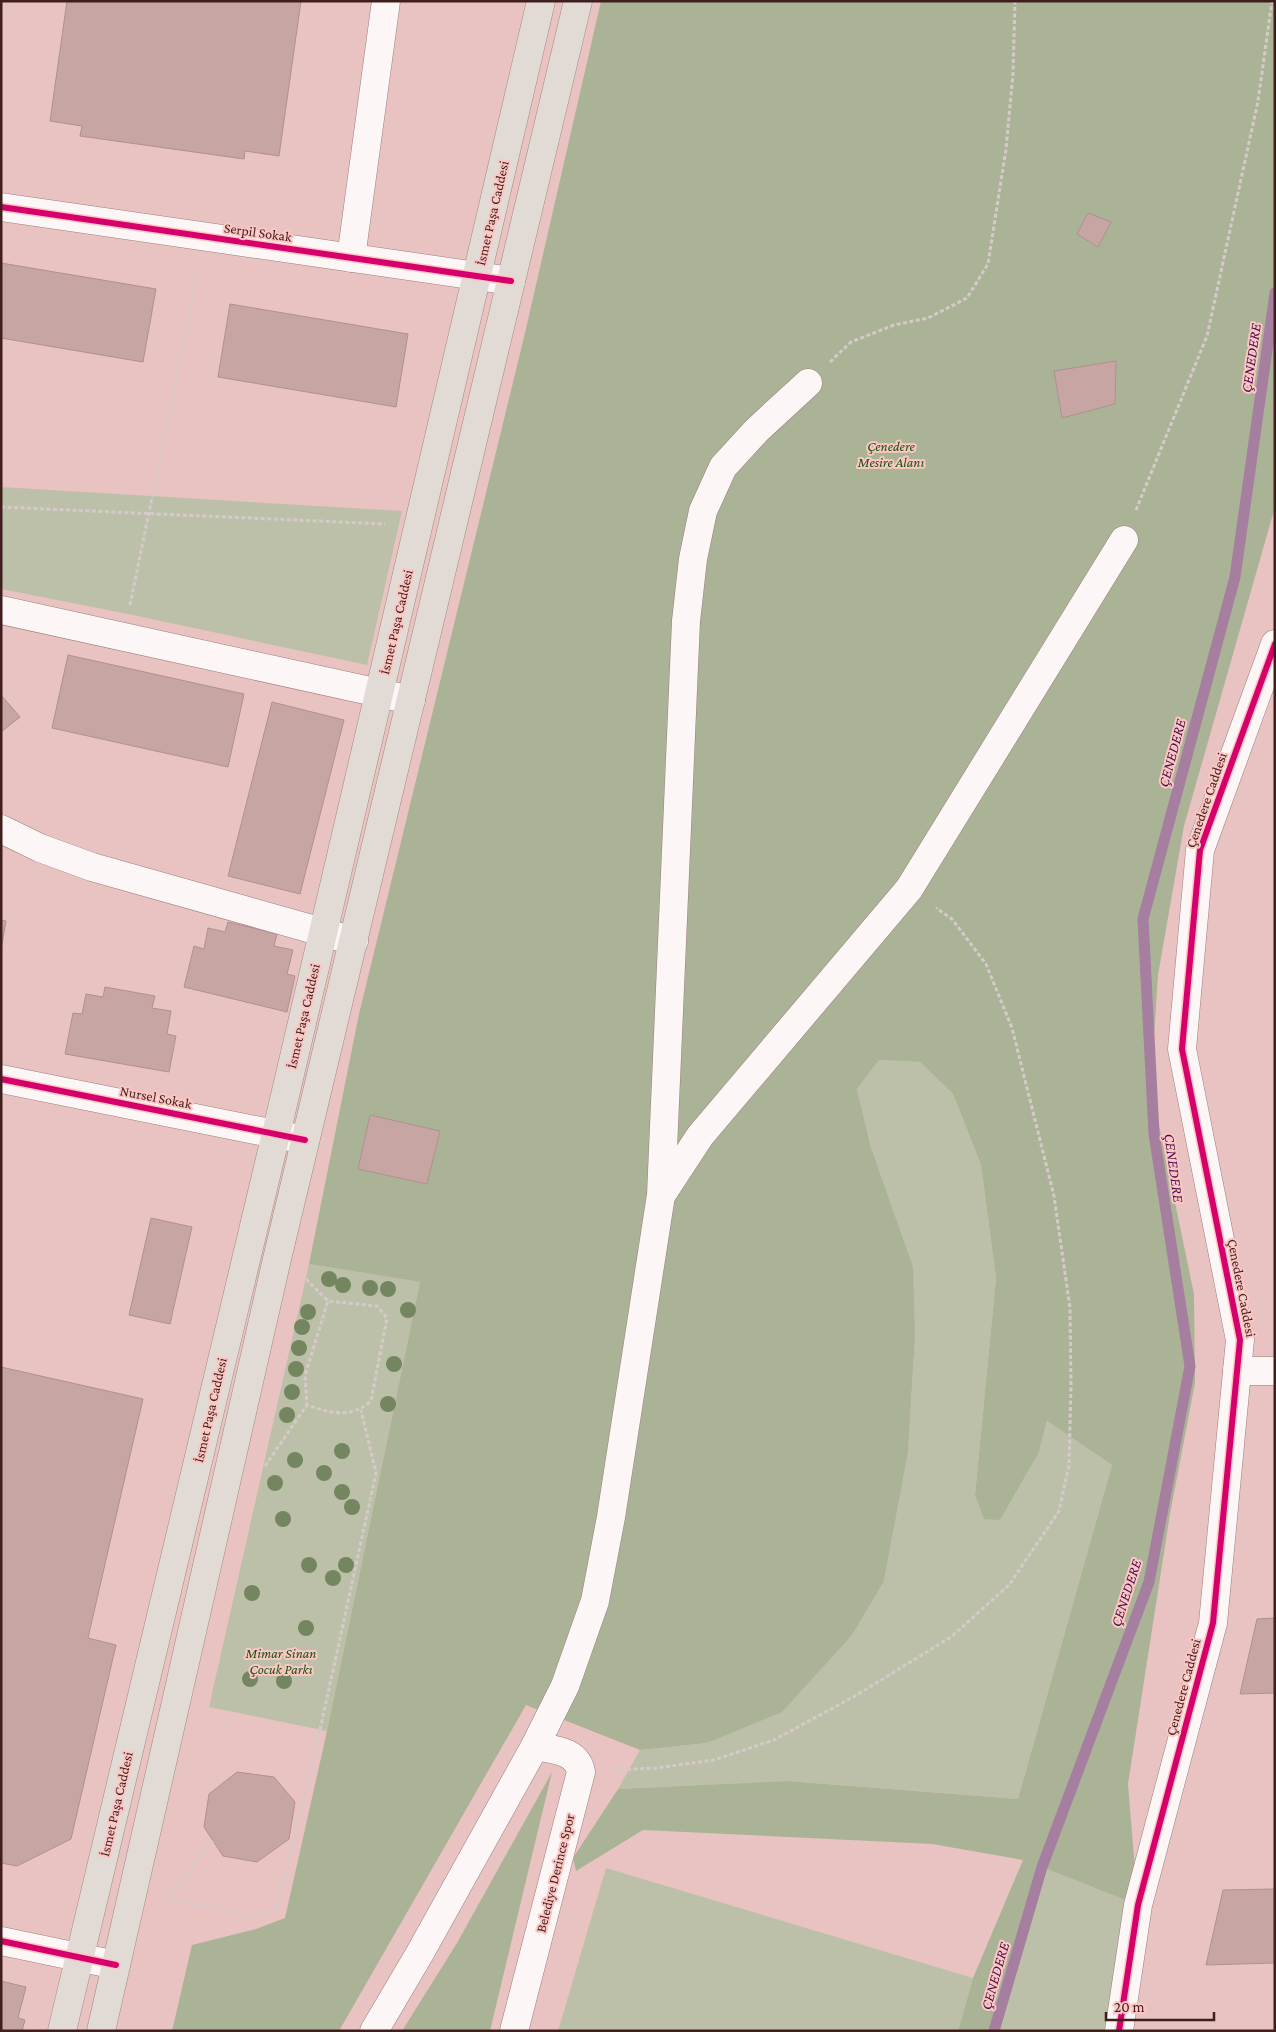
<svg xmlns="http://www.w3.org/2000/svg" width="1276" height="2032" viewBox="0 0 1276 2032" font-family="'Crimson Pro',serif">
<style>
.green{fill:#bdc0a9}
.forest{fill:#abb397}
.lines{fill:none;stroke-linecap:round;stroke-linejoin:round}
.stream{stroke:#a67e9f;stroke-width:11}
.building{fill:#c6a5a3;stroke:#b0908f}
.minor-casing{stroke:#9d7d7c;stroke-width:29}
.major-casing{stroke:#a2897e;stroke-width:29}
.path{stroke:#d5cac9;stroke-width:3;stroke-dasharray:4 2.5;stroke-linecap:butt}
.minor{stroke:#fcf6f6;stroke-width:28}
.major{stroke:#e2dad4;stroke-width:28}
.cycleway-casing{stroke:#fcc6c3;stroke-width:9}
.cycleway{stroke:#d6006c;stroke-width:6}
.tree{fill:#738660}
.labels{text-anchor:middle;stroke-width:4;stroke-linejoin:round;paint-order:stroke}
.street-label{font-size:14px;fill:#3f1e1d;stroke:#fcc6c3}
.park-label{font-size:14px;font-style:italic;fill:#135410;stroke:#fcc6c3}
.water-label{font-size:15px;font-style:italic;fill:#450d4c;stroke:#fcc6c3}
</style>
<rect width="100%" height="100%" fill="#e9c3c1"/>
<g class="green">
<path d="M 1,487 L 402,511 L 367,665 L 128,614 L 1,589 Z"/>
<path d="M 879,1060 L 920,1062 L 953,1094 L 981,1165 L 996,1278 L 975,1495 L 1039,1452 L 1047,1421 L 1112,1465 L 1018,1799 L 787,1781 L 618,1789 L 640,1750 L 707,1743 L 884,1581 L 908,1453 L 915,1337 L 857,1089 Z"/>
<path d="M 309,1264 L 420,1282 L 327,1731 L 209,1707 Z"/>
<path d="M 1042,1867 L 1138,1905 L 1119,2031 L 994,2031 Z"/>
<path d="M 606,1868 L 973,1978 L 958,2031 L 558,2031 Z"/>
</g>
<g class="forest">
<path d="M 601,1 L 1275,1 L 1275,507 L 1184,826 L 1158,975 L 1151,1087 L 1194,1294 L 1195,1383 L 1170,1514 L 1128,1784 L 1138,1905 L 1042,1867 L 994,2031 L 958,2031 L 973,1978 L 1023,1860 L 932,1844 L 643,1830 L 576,1871 L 573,1858 L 618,1789 L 787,1781 L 1018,1799 L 1112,1465 L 1047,1421 L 1039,1452 L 1000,1520 L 984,1519 L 975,1495 L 996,1278 L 981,1165 L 953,1094 L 920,1062 L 879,1060 L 857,1089 L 871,1148 L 913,1267 L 915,1337 L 908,1453 L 884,1581 L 852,1635 L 782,1712 L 707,1743 L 640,1750 L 526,1705 L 339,2031 L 172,2031 L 192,1945 L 256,1929 L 285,1918 L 327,1731 L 420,1282 L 309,1264 L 359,1014 L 525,333 Z"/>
<path d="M 552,1772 L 490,2031 L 402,2031 L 457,1943 Z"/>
</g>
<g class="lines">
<path class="stream" d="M 994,2031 L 1042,1867 L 1149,1582 L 1190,1366 L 1154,1134 L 1143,919 L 1235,577 L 1275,293"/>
</g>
<g class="building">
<path d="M 67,1 L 301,1 L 279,156 L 245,151 L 244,159 L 80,136 L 82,126 L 50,121 Z"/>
<path d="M 1088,213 L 1111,222 L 1098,247 L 1077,234 Z"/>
<path d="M 1,263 L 156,289 L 143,362 L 1,338 Z"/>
<path d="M 230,304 L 408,334 L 396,407 L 218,377 Z"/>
<path d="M 1116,361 L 1115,404 L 1062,418 L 1054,371 Z"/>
<path d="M 68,655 L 244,694 L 228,767 L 52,728 Z"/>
<path d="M 1,695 L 20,717 L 1,732 Z"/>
<path d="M 272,702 L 344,720 L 300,894 L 228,876 Z"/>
<path d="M 1,920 L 6,921 L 1,950 Z"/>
<path d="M 228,922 L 277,934 L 274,946 L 293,950 L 287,974 L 295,976 L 287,1012 L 184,987 L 194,946 L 204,949 L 208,928 L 225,932 Z"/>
<path d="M 105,987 L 155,996 L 152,1008 L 171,1011 L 167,1034 L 176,1036 L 169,1072 L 65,1054 L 73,1013 L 82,1014 L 86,994 L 103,997 Z"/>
<path d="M 370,1115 L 440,1131 L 427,1184 L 358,1169 Z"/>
<path d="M 151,1218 L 192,1227 L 170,1324 L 129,1315 Z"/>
<path d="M 1,1367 L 143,1399 L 88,1638 L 116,1645 L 71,1839 L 17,1866 L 1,1863 Z"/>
<path d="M 1275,1618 L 1275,1693 L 1240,1694 L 1257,1619 Z"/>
<path d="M 237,1772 L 274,1777 L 295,1802 L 289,1839 L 257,1862 L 223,1856 L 204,1827 L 209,1794 Z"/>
<path d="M 1275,1889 L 1275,1963 L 1206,1965 L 1223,1890 Z"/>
<path d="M 1,1981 L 26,1987 L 18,2018 L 25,2020 L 22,2031 L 1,2031 Z"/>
</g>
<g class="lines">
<defs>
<g id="minor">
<path d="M 1,207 L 511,281"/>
<path d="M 351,258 L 386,1"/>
<path d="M 1,610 L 411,700"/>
<path d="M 1,829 L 40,848 L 92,867 L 354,941"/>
<path d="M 1,1079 L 305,1140"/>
<path d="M 662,1194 L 700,1136 L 909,889 L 1124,540"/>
<path d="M 1237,1371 L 1275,1371"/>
<path d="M 1,1941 L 116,1965"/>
<path d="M 374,2031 L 420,1953 L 535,1746 L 565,1686 L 595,1601 L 611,1517 L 661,1195 L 686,621 L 693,559 L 703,511 L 723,467 L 757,430 L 808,383"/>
<path d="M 514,2031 L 581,1772 C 577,1750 553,1750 535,1746"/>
<path d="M 1119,2031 L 1138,1905 L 1213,1623 L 1240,1340 L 1182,1049 L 1200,850 L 1275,644"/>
</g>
<g id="major">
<path d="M 62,2031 L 276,1134 L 541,1"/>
<path d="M 101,2031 L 277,1259 L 578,1"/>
</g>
</defs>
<use href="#minor" class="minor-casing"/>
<use href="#major" class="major-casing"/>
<g class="path">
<path d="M 830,362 L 851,342 L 894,325 L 928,318 L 967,298 L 988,264 L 1006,149 L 1013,74 L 1015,1"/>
<path d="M 1,507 L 385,524"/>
<path d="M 1136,510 L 1207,336 L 1258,101 L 1272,1"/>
<path d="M 130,605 L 199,268"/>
<path d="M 306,1279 L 328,1301 L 377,1306 L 387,1318 L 371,1401 C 351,1419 330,1413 307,1405 L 305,1375 L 328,1301"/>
<path d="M 265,1466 L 307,1405"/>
<path d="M 614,1770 L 656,1768 L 714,1760 L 774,1740 L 855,1696 L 951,1637 L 1009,1585 L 1059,1511 L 1069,1465 L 1071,1386 L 1070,1308 L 1054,1196 L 1012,1028 L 986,964 L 952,919 L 936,908"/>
<path d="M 167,1896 L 168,1898 L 253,1918 L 277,1908 L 320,1730 L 376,1473 L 361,1410"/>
<path d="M 168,1898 L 213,1841"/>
</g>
<use href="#minor" class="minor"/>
<use href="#major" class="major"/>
<defs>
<g id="cycleway">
<path d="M 1,207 L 511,281"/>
<path d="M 1,1079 L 305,1140"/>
<path d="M 1,1941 L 116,1965"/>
<path d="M 1119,2031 L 1138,1905 L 1213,1623 L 1240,1340 L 1182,1049 L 1200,850 L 1275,644"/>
</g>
</defs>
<use href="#cycleway" class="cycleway-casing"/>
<use href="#cycleway" class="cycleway"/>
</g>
<g class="tree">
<circle cx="329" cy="1279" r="8"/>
<circle cx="343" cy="1285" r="8"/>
<circle cx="370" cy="1288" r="8"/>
<circle cx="388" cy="1289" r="8"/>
<circle cx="408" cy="1310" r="8"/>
<circle cx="308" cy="1312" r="8"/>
<circle cx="302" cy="1327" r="8"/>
<circle cx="299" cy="1348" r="8"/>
<circle cx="394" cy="1364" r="8"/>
<circle cx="296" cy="1369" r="8"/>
<circle cx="292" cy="1392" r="8"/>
<circle cx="388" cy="1404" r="8"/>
<circle cx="287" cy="1415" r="8"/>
<circle cx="342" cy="1451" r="8"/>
<circle cx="295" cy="1460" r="8"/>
<circle cx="324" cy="1473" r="8"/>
<circle cx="275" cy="1483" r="8"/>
<circle cx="342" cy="1492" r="8"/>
<circle cx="352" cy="1507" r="8"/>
<circle cx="283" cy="1519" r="8"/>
<circle cx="309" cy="1565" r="8"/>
<circle cx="346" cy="1565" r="8"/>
<circle cx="333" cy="1578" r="8"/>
<circle cx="252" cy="1593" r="8"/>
<circle cx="306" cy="1628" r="8"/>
<circle cx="250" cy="1679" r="8"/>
<circle cx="284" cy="1681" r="8"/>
</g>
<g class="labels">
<g class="street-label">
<text transform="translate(492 213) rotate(-77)" y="5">İsmet Paşa Caddesi</text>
<text transform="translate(258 232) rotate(8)" y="5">Serpil Sokak</text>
<text transform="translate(396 622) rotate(-77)" y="5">İsmet Paşa Caddesi</text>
<text transform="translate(1206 800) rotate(-71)" y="5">Çenedere Caddesi</text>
<text transform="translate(303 1016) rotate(-77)" y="5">İsmet Paşa Caddesi</text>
<text transform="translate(156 1097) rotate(11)" y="5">Nursel Sokak</text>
<text transform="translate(1242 1288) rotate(79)" y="5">Çenedere Caddesi</text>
<text transform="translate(210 1410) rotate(-77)" y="5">İsmet Paşa Caddesi</text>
<text transform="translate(1183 1687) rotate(-75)" y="5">Çenedere Caddesi</text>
<text transform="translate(116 1804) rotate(-77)" y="5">İsmet Paşa Caddesi</text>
<text transform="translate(555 1873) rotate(-76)" y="5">Belediye Derince Spor</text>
</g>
<g class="park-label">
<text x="891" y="451">Çenedere<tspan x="891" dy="16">Mesire Alanı</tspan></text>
<text x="281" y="1658">Mimar Sinan<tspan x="281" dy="16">Çocuk Parkı</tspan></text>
</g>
<g class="water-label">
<text transform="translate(1251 358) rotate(-82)" y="5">ÇENEDERE</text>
<text transform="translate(1172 753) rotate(-75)" y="5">ÇENEDERE</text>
<text transform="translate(1174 1168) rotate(82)" y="5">ÇENEDERE</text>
<text transform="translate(1126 1593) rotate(-72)" y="5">ÇENEDERE</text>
<text transform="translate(995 1976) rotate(-74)" y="5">ÇENEDERE</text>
</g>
</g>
<rect width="1276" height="2032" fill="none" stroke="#3f1e1d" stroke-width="5"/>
<path d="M1106 2012v8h108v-8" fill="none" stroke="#3f1e1d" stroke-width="2.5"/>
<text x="1114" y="2012" font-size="15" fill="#3f1e1d" stroke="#fcc6c3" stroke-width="4" paint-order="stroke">20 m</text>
</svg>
